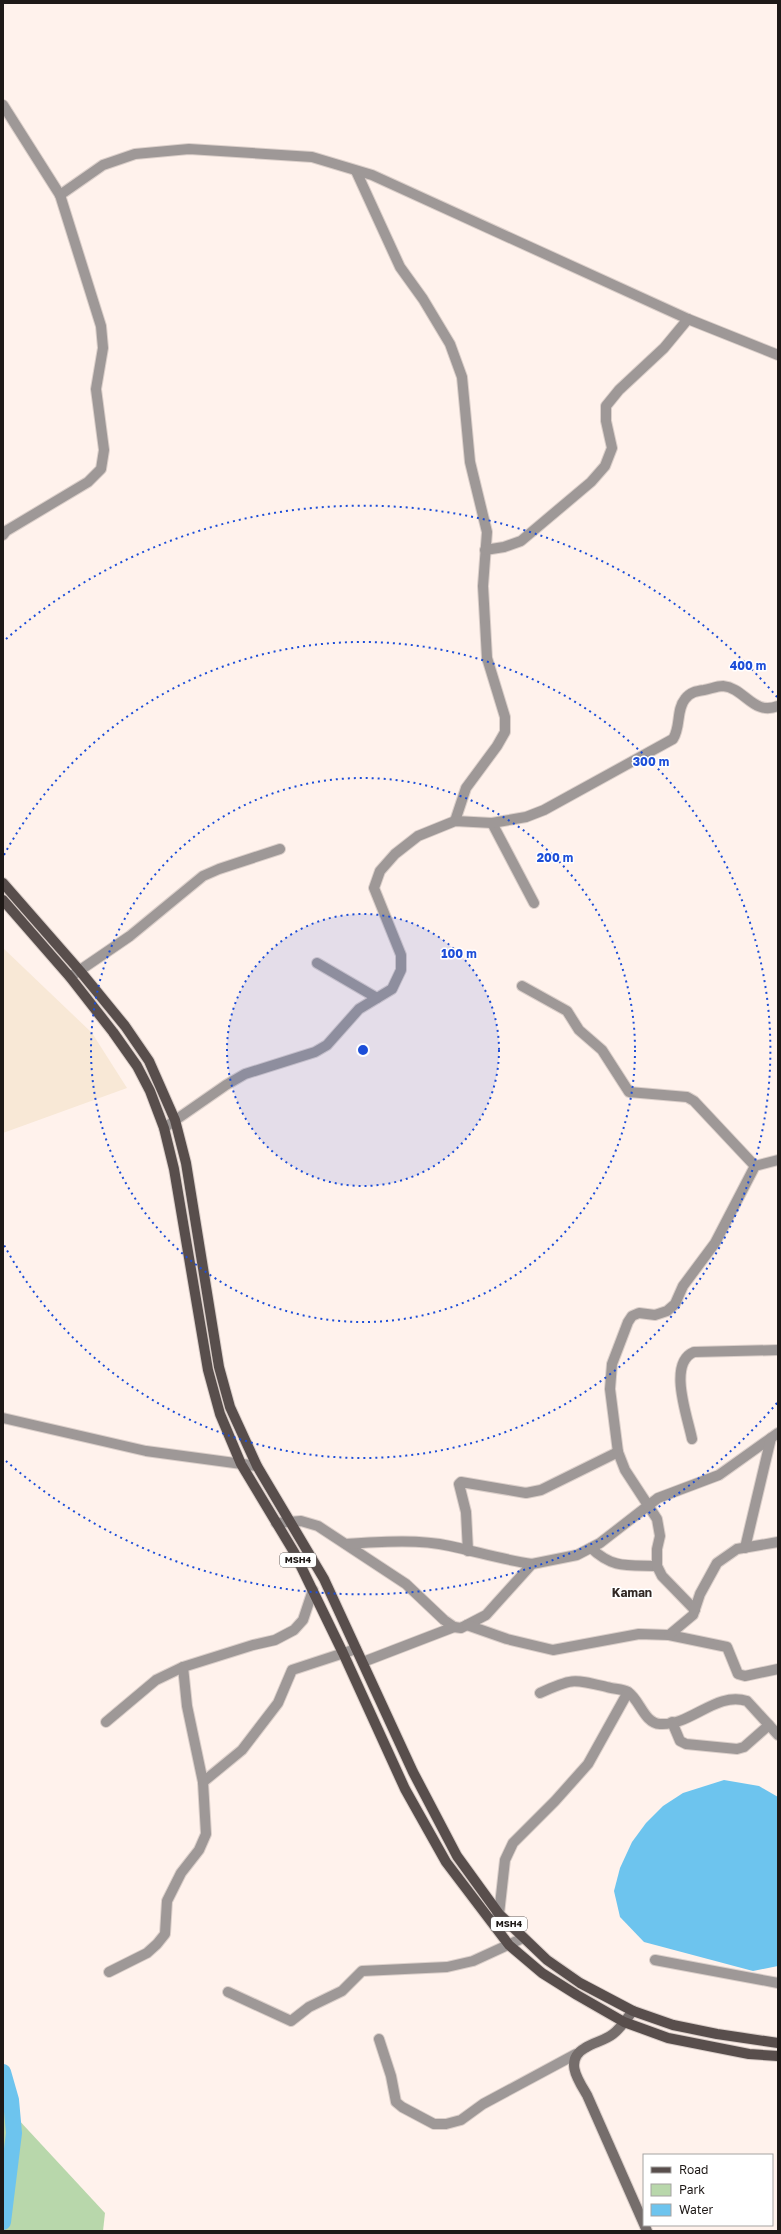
<svg xmlns="http://www.w3.org/2000/svg" width="781" height="2234" viewBox="0 0 781 2234" font-family="'Golos Text',sans-serif">
<style>
.industrial{fill:#f8e8d6}
.green{fill:#b8d7ab}
.water{fill:#6dc4ee}
.lines{fill:none;stroke-linecap:round;stroke-linejoin:round}
.river{stroke:#6dc4ee;stroke-width:16}
.street-casing{stroke:#dbcfca;stroke-width:12}
.secondary-casing{stroke:#dbcfca;stroke-width:12}
.primary-casing{stroke:#dbcfca;stroke-width:12}
.street{stroke:#9e9897;stroke-width:10}
.secondary{stroke:#756d6b;stroke-width:10}
.primary{stroke:#584e4c;stroke-width:10}
.ring{fill:none;stroke:#1d4ed8;stroke-width:2;stroke-dasharray:2 4}
.labels{text-anchor:middle;stroke-width:3;stroke-linejoin:round;paint-order:stroke}
.shield{fill:#fff;stroke:#625e5d;stroke-width:1}
.shield-label{font-size:9px;font-weight:bold;fill:#1e1917}
.quarter-label{font-size:12px;font-weight:bold;fill:#322824;stroke:#fff}
.centre{fill:#1d4ed8;stroke:#fff;stroke-width:2}
.ring-label{font-size:12px;text-anchor:middle;font-weight:bold;fill:#1d4ed8;stroke:#fff;stroke-width:3;stroke-linejoin:round;paint-order:stroke}
</style>
<rect width="100%" height="100%" fill="#fff2ec"/>
<path class="industrial" d="M 3,948 L 92,1033 L 127,1088 L 3,1133 Z"/>
<path class="green" d="M 3,2103 L 105,2213 L 103,2231 L 3,2231 Z"/>
<path class="water" d="M 724,1780 L 759,1786 L 778,1797 L 778,1966 L 753,1971 L 644,1942 L 620,1917 L 614,1891 L 620,1868 L 632,1842 L 646,1823 L 663,1806 L 683,1793 Z"/>
<g class="lines">
<path class="river" d="M 3,2072 L 11,2100 L 14,2133 L 3,2222"/>
<defs>
<g id="street">
<path d="M 3,105 L 60,195"/>
<path d="M 356,171 L 400,267 L 423,299 L 450,344 L 462,377 L 470,462 L 487,532 L 483,586 L 487,658 L 505,717 L 505,732 L 497,746 L 466,788 L 455,821"/>
<path d="M 3,535 L 6,531 L 88,482 L 101,469 L 104,450 L 96,389 L 103,348 L 101,326 L 60,195 L 103,165 L 135,154 L 189,149 L 312,157 L 372,175 L 688,319 L 778,355"/>
<path d="M 485,550 L 504,547 L 521,541 L 591,482 L 605,466 L 612,448 L 606,421 L 606,406 L 619,390 L 664,348 L 688,319"/>
<path d="M 492,823 L 534,903"/>
<path d="M 317,963 L 377,998"/>
<path d="M 70,977 L 130,936 L 203,876 L 219,869 L 280,849"/>
<path d="M 522,986 L 567,1011 L 579,1030 L 602,1050 L 629,1092 L 687,1097 L 694,1101 L 755,1166"/>
<path d="M 164,1128 L 226,1085 L 245,1074 L 315,1052 L 327,1045 L 359,1009 L 392,989 L 401,970 L 401,955 L 374,888 L 380,871 L 395,854 L 418,836 L 455,821 L 492,823 L 526,817 L 544,810 L 673,739 C 681,727 676,710 685,699 C 690,692 697,691 704,690 C 710,689 717,686 723,686 C 745,688 753,716 778,706"/>
<path d="M 3,1418 L 146,1451 L 257,1466"/>
<path d="M 692,1439 C 688,1418 667,1363 694,1352 L 778,1350"/>
<path d="M 276,1523 L 301,1521 L 318,1526 L 406,1584 L 444,1620 L 454,1627 L 461,1628 L 486,1615 L 532,1564 L 577,1555 L 600,1543 L 658,1498 L 719,1475 L 778,1433"/>
<path d="M 346,1544 C 380,1542 417,1539 450,1546 C 478,1552 504,1560 532,1564"/>
<path d="M 591,1548 C 613,1569 628,1565 657,1566"/>
<path d="M 745,1548 L 771,1438"/>
<path d="M 468,1551 L 466,1512 L 459,1484 L 461,1482 L 526,1493 L 541,1490 L 618,1452"/>
<path d="M 695,1610 L 662,1576 L 657,1566 L 657,1549 L 660,1536 L 657,1519 L 625,1470 L 618,1452 L 610,1389 L 612,1364 L 628,1322 L 632,1316 L 639,1313 L 655,1315 L 667,1311 L 675,1304 L 683,1286 L 715,1243 L 755,1166 L 778,1160"/>
<path d="M 467,1625 L 507,1639 L 553,1650 L 639,1634 L 669,1635 L 727,1647 L 738,1674 L 745,1676 L 778,1669"/>
<path d="M 669,1635 L 693,1615 L 700,1594 L 717,1563 L 737,1549 L 778,1542"/>
<path d="M 363,1662 L 454,1627"/>
<path d="M 540,1693 C 572,1678 573,1679 607,1687 C 613,1689 623,1689 628,1692 C 640,1700 644,1723 660,1724 C 691,1726 716,1691 747,1701 L 778,1735"/>
<path d="M 106,1722 L 156,1680 L 183,1667 L 253,1645 L 275,1640 L 294,1630 L 303,1620 L 313,1590"/>
<path d="M 672,1722 L 680,1741 L 686,1744 L 737,1749 L 744,1747 L 769,1725"/>
<path d="M 203,1782 L 242,1750 L 278,1703 L 292,1670 L 356,1649"/>
<path d="M 495,1918 L 499,1914 L 505,1860 L 513,1843 L 555,1801 L 588,1764 L 628,1692"/>
<path d="M 655,1960 L 778,1983"/>
<path d="M 109,1972 L 147,1953 L 157,1944 L 165,1934 L 167,1901 L 181,1873 L 199,1850 L 206,1834 L 203,1782 L 187,1706 L 183,1667"/>
<path d="M 228,1992 L 291,2021 L 309,2007 L 342,1991 L 362,1971 L 447,1967 L 473,1961 L 523,1938"/>
<path d="M 379,2039 L 391,2076 L 396,2102 L 402,2107 L 434,2124 L 446,2124 L 461,2120 L 483,2104 L 576,2054"/>
</g>
<path id="secondary" d="M 633,2011 C 626,2019 621,2028 613,2034 C 604,2041 594,2042 585,2048 C 564,2060 578,2080 587,2095 L 647,2231"/>
<g id="primary">
<path d="M 3,883 L 80,971 L 125,1026 L 149,1061 L 175,1120 L 186,1163 L 219,1367 L 230,1407 L 257,1466 L 324,1579 L 413,1772 L 457,1856 L 499,1914 L 547,1960 L 580,1983 L 633,2011 L 673,2025 L 717,2034 L 778,2043"/>
<path d="M 3,900 L 70,977 L 113,1032 L 137,1066 L 150,1091 L 164,1128 L 174,1169 L 208,1370 L 220,1414 L 241,1464 L 294,1552 L 343,1653 L 405,1789 L 446,1862 L 509,1945 L 542,1973 L 577,1995 L 624,2022 L 668,2038 L 749,2054 L 778,2056"/>
</g>
</defs>
<use href="#street" class="street-casing"/>
<use href="#secondary" class="secondary-casing"/>
<use href="#primary" class="primary-casing"/>
<use href="#street" class="street"/>
<use href="#secondary" class="secondary"/>
<use href="#primary" class="primary"/>
</g>
<circle cx="363" cy="1050" r="136" fill="#1d4ed8" fill-opacity=".12"/>
<g class="ring">
<circle cx="363" cy="1050" r="136"/>
<circle cx="363" cy="1050" r="272"/>
<path d="M4 855A408 408 0 1 1 4 1245"/>
<path d="M777 1403A544 544 0 0 1 6 1461M6 639A544 544 0 0 1 777 697"/>
</g>
<g class="labels">
<g class="shield">
<rect x="280" y="1553" width="36" height="14" rx="3"/>
<rect x="491" y="1917" width="36" height="14" rx="3"/>
</g>
<g class="shield-label">
<text x="298" y="1563">MSH4</text>
<text x="509" y="1927">MSH4</text>
</g>
<g class="quarter-label">
<text x="632" y="1597">Kaman</text>
</g>
</g>
<circle cx="363" cy="1050" r="6" class="centre"/>
<g class="ring-label">
<text x="748" y="670">400 m</text>
<text x="651" y="766">300 m</text>
<text x="555" y="862">200 m</text>
<text x="459" y="958">100 m</text>
</g>
<rect width="781" height="2234" fill="none" stroke="#1e1917" stroke-width="8"/>
<rect x="643" y="2154" width="130" height="72" fill="#ffffff" stroke="#a5a3a2"/>
<rect x="651" y="2167" width="20" height="6" fill="#584e4c" stroke="#a5a3a2"/>
<text x="679" y="2174" font-size="12" fill="#1e1917">Road</text>
<rect x="651" y="2184" width="20" height="12" fill="#b8d7ab" stroke="#a5a3a2"/>
<text x="679" y="2194" font-size="12" fill="#1e1917">Park</text>
<rect x="651" y="2204" width="20" height="12" fill="#6dc4ee" stroke="#a5a3a2"/>
<text x="679" y="2214" font-size="12" fill="#1e1917">Water</text>
</svg>
